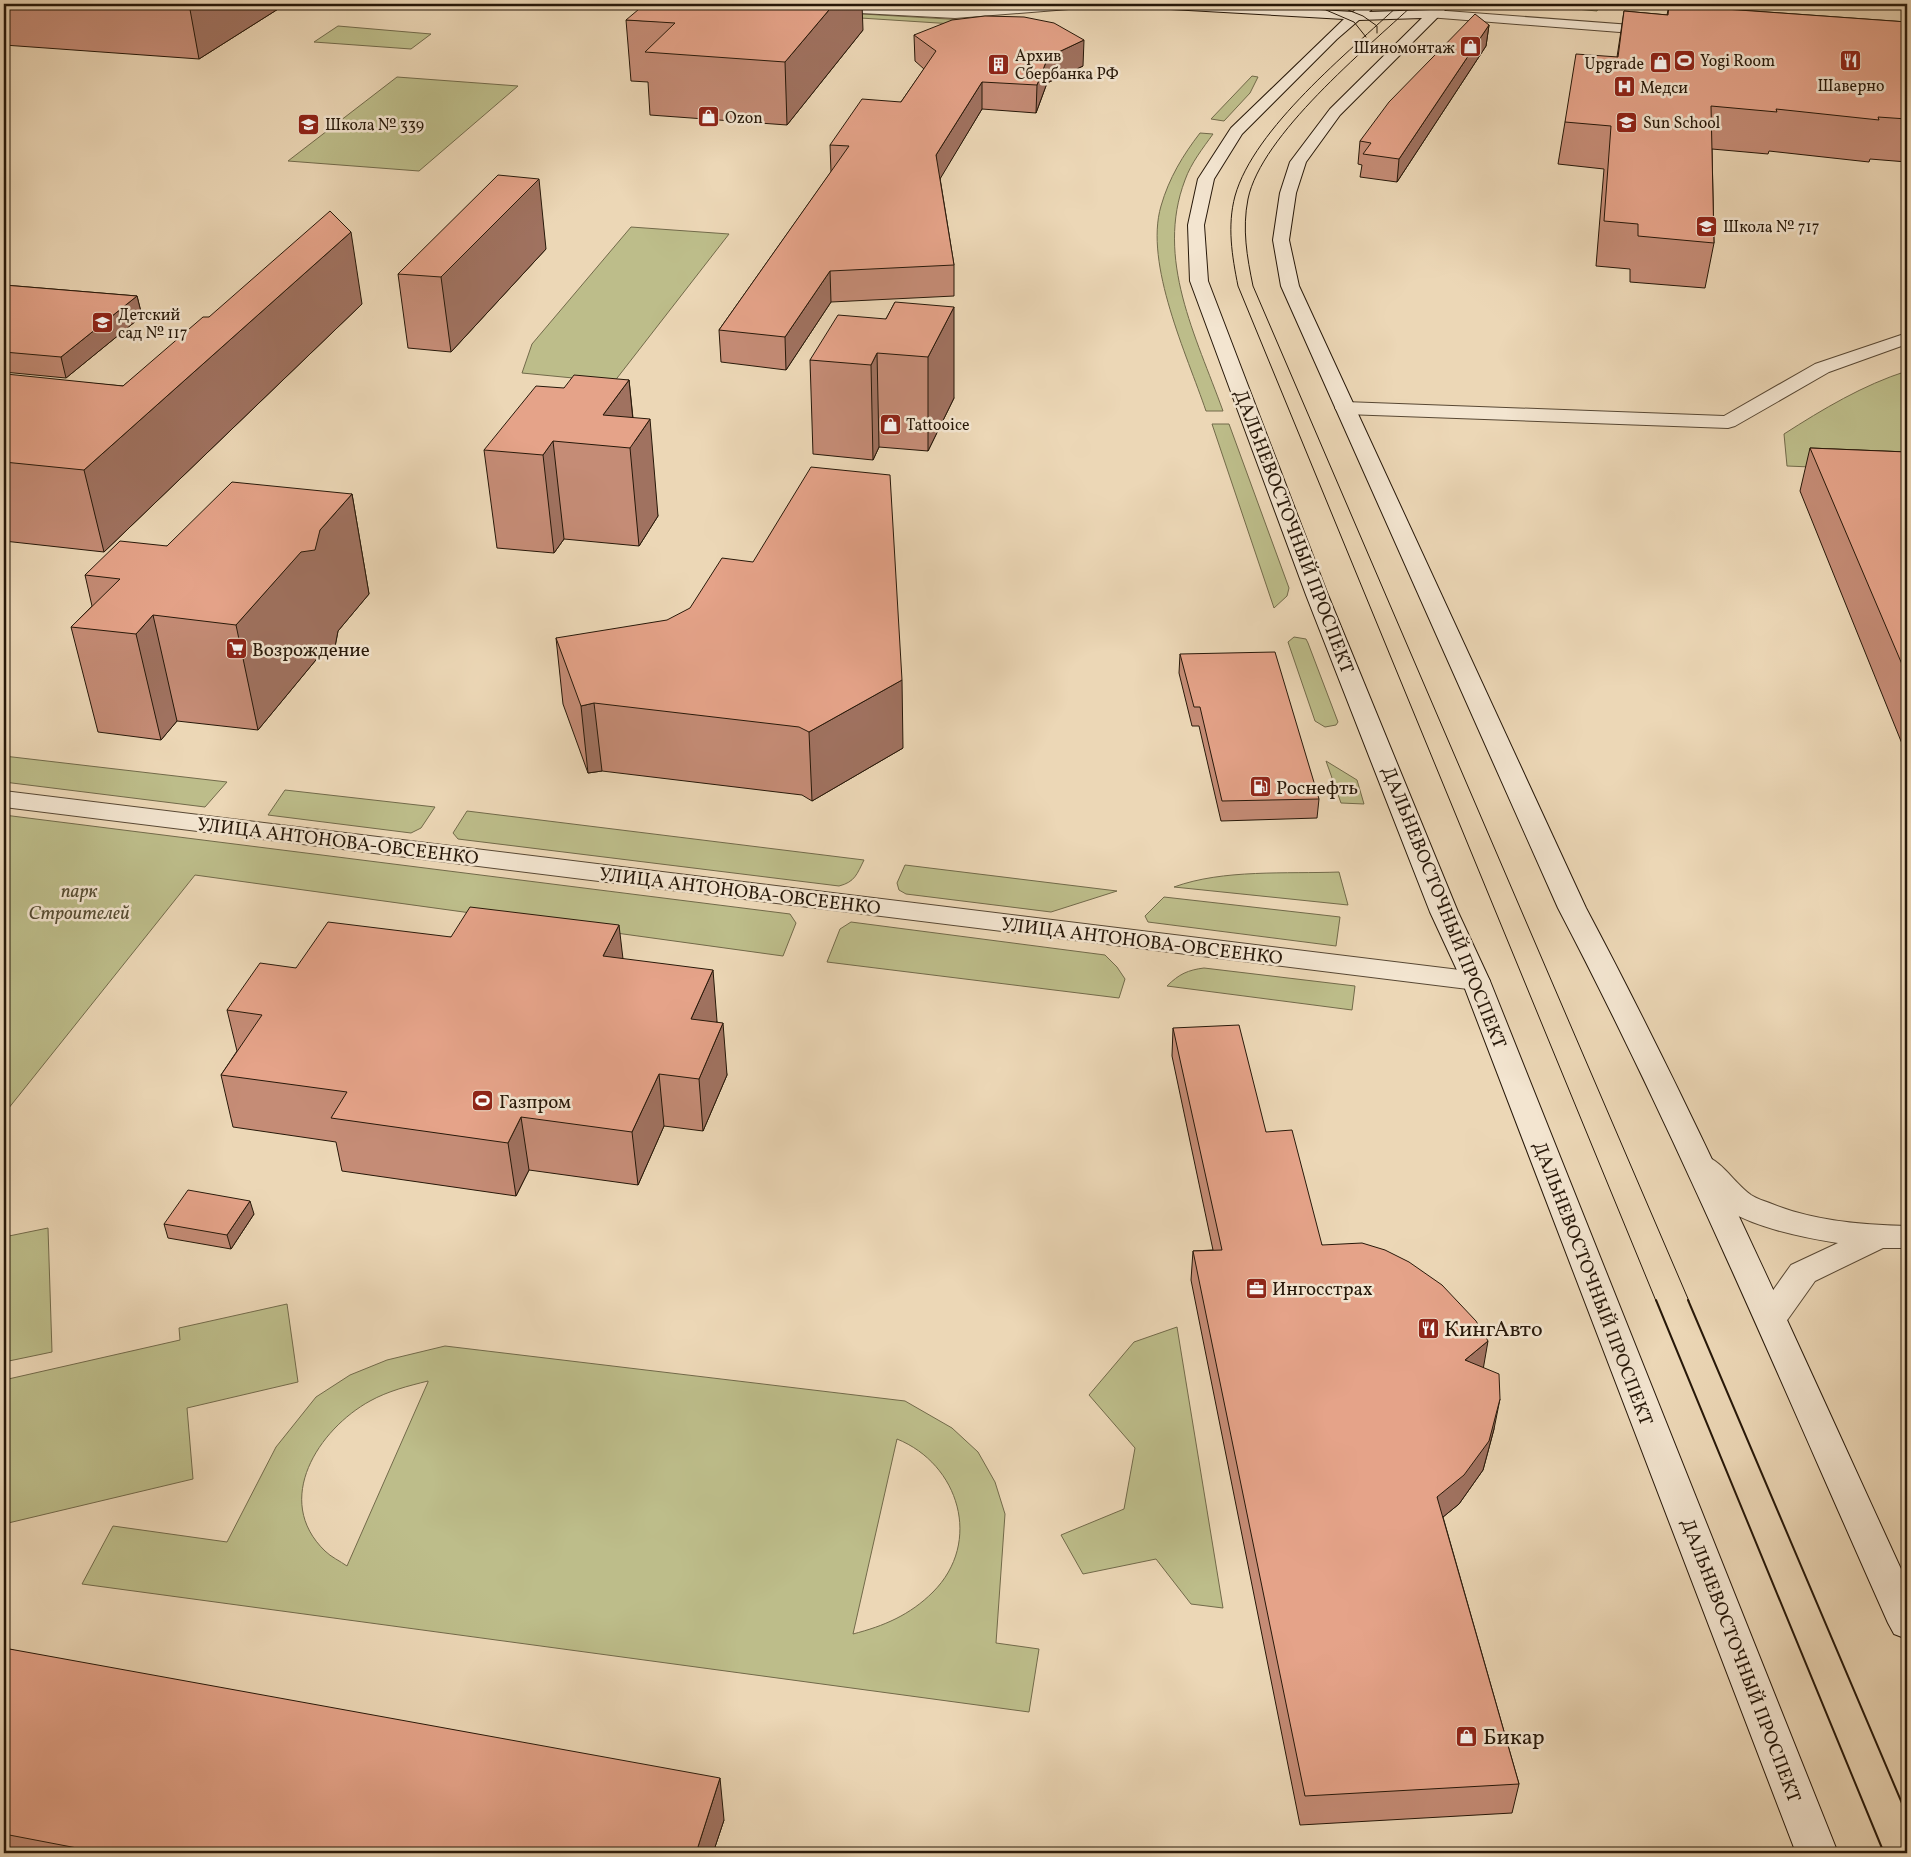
<svg xmlns="http://www.w3.org/2000/svg" width="1911" height="1857" viewBox="0 0 1911 1857" font-family="Vollkorn,serif">
<style>
.green{fill:#bdbd8a;stroke:#726a4a;fill-rule:evenodd}
.lines{fill:none;stroke-linecap:round;stroke-linejoin:round}
.minor-casing{stroke:#584834;stroke-width:2}
.secondary-casing{stroke:#271809;stroke-width:2}
.minor{fill:#f3e5d0;fill-rule:evenodd}
.secondary{fill:#f3e5d0;fill-rule:evenodd}
.tram-far1{stroke:#271809;stroke-width:1}
.tram{stroke:#271809;stroke-width:2}
.wall{fill:#c58c76;stroke:#271809}
.shaded-wall{fill:#a07260;stroke:#271809}
.building{fill:#e5a389;stroke:#271809}
.labels{text-anchor:middle;stroke-width:5;stroke-linejoin:round;paint-order:stroke}
.far-poi-label{font-size:16px;fill:#271809;stroke:#f3e5d0;text-anchor:start}
.street-label{font-size:19px;fill:#271809;stroke:#f3e5d0}
.poi-label{font-size:19px;fill:#271809;stroke:#f3e5d0;text-anchor:start}
.park-label{font-size:19px;font-style:italic;fill:#544a30;stroke:#f3e5d0}
.near-poi-label{font-size:22px;fill:#271809;stroke:#f3e5d0;text-anchor:start}
</style>
<rect width="100%" height="100%" fill="#ecd7b6"/>
<filter id="stains"><feTurbulence type="fractalNoise" baseFrequency=".004" numOctaves="4"/><feColorMatrix values="0 0 0 0 .2 0 0 0 0 .09 0 0 0 0 .02 0 0 0 .5 -.17"/></filter>
<radialGradient id="worn" r=".72"><stop offset=".6" stop-color="#630" stop-opacity="0"/><stop offset="1" stop-color="#630" stop-opacity=".3"/></radialGradient>
<g class="green">
<path d="M 835,4 L 1046,4 L 947,11 Z"/>
<path d="M 1536,4 L 1600,4 L 1597,11 L 1535,5 Z"/>
<path d="M 828,12 L 965,20 L 1000,27 L 814,15 Z"/>
<path d="M 338,26 L 431,34 L 411,49 L 314,42 Z"/>
<path d="M 1252,76 L 1258,77 L 1250,93 L 1224,121 L 1211,119 Z"/>
<path d="M 397,77 L 518,86 L 419,171 L 288,161 Z"/>
<path d="M 1200,133 L 1213,134 C 1203,148 1191,163 1185,180 C 1155,259 1196,336 1223,411 L 1206,411 C 1187,355 1144,264 1161,206 C 1169,178 1183,155 1200,133 Z"/>
<path d="M 631,227 L 729,234 L 614,382 L 522,373 L 532,344 Z"/>
<path d="M 1907,371 L 1907,471 L 1787,466 L 1784,434 C 1823,409 1863,385 1907,371 Z"/>
<path d="M 1212,424 L 1229,424 L 1289,588 L 1287,596 L 1274,608 Z"/>
<path d="M 1294,637 L 1306,639 L 1308,643 L 1338,722 L 1336,725 L 1325,727 L 1315,721 L 1288,642 Z"/>
<path d="M 4,756 L 227,782 L 205,807 L 4,782 Z"/>
<path d="M 1326,761 L 1357,780 L 1364,804 L 1341,803 Z"/>
<path d="M 285,790 L 435,807 L 421,828 L 411,833 L 268,815 Z"/>
<path d="M 467,811 L 864,860 C 857,874 855,882 839,886 L 458,839 L 453,833 Z"/>
<path d="M 4,815 L 790,914 L 796,923 L 783,956 L 195,875 L 4,1114 Z"/>
<path d="M 905,865 L 1117,891 L 1051,912 L 906,894 L 899,890 L 897,883 Z"/>
<path d="M 1339,872 L 1348,905 L 1174,887 C 1223,869 1287,874 1339,872 Z"/>
<path d="M 1164,897 L 1340,917 L 1336,946 L 1148,922 L 1145,916 Z"/>
<path d="M 851,922 L 1105,955 L 1117,967 L 1125,979 L 1119,998 L 827,962 L 840,929 Z"/>
<path d="M 1204,968 L 1355,986 L 1352,1010 L 1167,986 C 1179,974 1188,970 1204,968 Z"/>
<path d="M 48,1228 L 52,1352 L 4,1362 L 4,1237 Z"/>
<path d="M 287,1304 L 298,1382 L 187,1408 L 193,1479 L 4,1524 L 4,1380 L 180,1340 L 179,1328 Z"/>
<path d="M 1177,1327 L 1223,1608 L 1191,1604 L 1156,1559 L 1083,1574 L 1061,1535 L 1124,1509 L 1135,1448 L 1089,1395 L 1134,1342 Z"/>
<path d="M 445,1346 L 905,1401 L 952,1428 L 978,1452 L 995,1482 L 1005,1514 L 996,1643 L 1039,1649 L 1029,1712 L 82,1584 L 113,1526 L 227,1542 L 276,1447 L 316,1397 L 350,1375 L 387,1360 ZM 428,1381 L 428,1382 L 347,1566 C 340,1561 331,1557 325,1551 C 272,1500 319,1429 370,1401 C 388,1391 408,1386 428,1381 ZM 897,1439 C 959,1464 983,1542 933,1592 C 910,1615 884,1626 853,1634 Z"/>
</g>
<g class="lines">
<defs>
<g id="minor">
<path d="M 759,4 C 824,0 889,10 954,10 C 999,10 1043,1 1088,4 L 1081,8 L 955,18 L 766,8 Z"/>
<path d="M 1433,10 L 1658,27 L 1665,31 L 1658,35 L 1428,17 L 1426,14 L 1428,11 Z"/>
<path d="M 1907,333 L 1907,344 L 1829,372 L 1735,426 L 1728,428 L 1345,414 L 1338,412 L 1335,408 L 1338,404 L 1345,402 L 1724,416 L 1815,364 Z"/>
<path d="M 4,791 L 1476,972 L 1486,975 L 1490,981 L 1486,987 L 1476,990 L 4,807 Z"/>
<path d="M 1701,1154 C 1723,1161 1733,1182 1751,1195 C 1757,1199 1765,1201 1772,1204 C 1814,1221 1862,1225 1907,1226 L 1907,1248 L 1883,1248 L 1815,1281 L 1783,1326 L 1771,1329 L 1759,1326 L 1754,1317 L 1791,1265 L 1838,1243 C 1806,1238 1757,1228 1729,1211 C 1715,1202 1702,1184 1690,1172 L 1685,1165 L 1690,1158 Z"/>
</g>
<path id="secondary" d="M 1146,4 L 1217,4 L 1353,12 L 1362,4 L 1377,4 L 1369,12 L 1430,10 L 1437,4 L 1451,4 L 1340,115 L 1306,162 L 1296,193 L 1289,240 L 1299,286 L 1586,908 C 1703,1128 1803,1356 1907,1582 L 1907,1639 L 1894,1634 L 1888,1623 C 1781,1383 1680,1141 1558,908 L 1281,286 L 1273,240 L 1280,193 L 1290,162 L 1330,109 L 1422,18 L 1359,20 L 1337,39 L 1242,134 L 1214,179 L 1204,225 L 1208,281 L 1328,595 L 1458,912 L 1490,981 L 1838,1853 L 1796,1853 L 1462,981 L 1430,912 L 1306,595 L 1190,281 L 1188,225 L 1198,179 L 1231,128 L 1344,19 L 1153,8 Z"/>
</defs>
<use href="#minor" class="minor-casing"/>
<use href="#secondary" class="secondary-casing"/>
<use href="#minor" class="minor"/>
<use href="#secondary" class="secondary"/>
<g class="tram-far1">
<path d="M 1289,4 L 1365,8 L 1399,6"/>
<path d="M 1400,4 C 1349,52 1254,128 1235,196 C 1227,226 1232,256 1238,286 L 1656,1301"/>
<path d="M 1414,4 C 1366,49 1261,135 1248,199 C 1242,229 1247,257 1253,286 L 1689,1301"/>
<path d="M 1326,10 L 1354,22 L 1366,37"/>
<path d="M 1348,10 L 1363,16 L 1377,26 L 1377,33"/>
</g>
<g class="tram">
<path d="M 1656,1300 L 1884,1853"/>
<path d="M 1688,1300 L 1907,1815"/>
</g>
</g>
<g class="wall">
<path d="M 4,4 L 286,4 L 199,59 L 4,45 Z"/>
<path d="M 1669,5 L 1907,22 L 1907,162 L 1870,159 L 1869,162 L 1769,151 L 1768,154 L 1712,149 L 1714,243 L 1705,288 L 1630,282 L 1630,269 L 1596,266 L 1604,169 L 1558,164 L 1565,122 L 1617,57 L 1624,11 L 1667,15 Z"/>
<path d="M 626,20 L 863,30 L 787,125 L 650,115 L 648,82 L 631,81 Z"/>
<path d="M 1489,25 L 1486,46 L 1397,182 L 1360,177 L 1362,165 L 1358,164 L 1360,141 Z"/>
<path d="M 914,35 L 1083,66 L 1047,83 L 1036,113 L 982,109 L 940,178 L 954,265 L 954,296 L 831,302 L 786,370 L 721,362 L 719,330 L 831,172 L 830,145 L 901,102 L 924,69 L 915,61 Z"/>
<path d="M 546,249 L 451,352 L 408,348 L 398,274 Z"/>
<path d="M 4,285 L 137,296 L 142,316 L 66,378 L 4,372 Z"/>
<path d="M 895,302 L 954,398 L 928,451 L 879,447 L 873,460 L 813,454 L 810,360 L 886,319 Z"/>
<path d="M 362,304 L 104,552 L 4,541 L 4,376 L 123,386 L 209,317 Z"/>
<path d="M 629,380 L 633,418 L 658,516 L 639,546 L 564,539 L 554,553 L 497,548 L 484,450 L 564,388 Z"/>
<path d="M 1810,448 L 1907,452 L 1907,756 L 1800,491 Z"/>
<path d="M 352,494 L 369,594 L 338,631 L 334,652 L 320,655 L 258,730 L 177,721 L 161,740 L 98,732 L 71,627 L 92,606 L 85,575 L 167,546 Z"/>
<path d="M 556,638 L 903,748 L 812,801 L 802,795 L 602,771 L 588,773 L 563,704 Z"/>
<path d="M 1180,654 L 1319,799 L 1317,818 L 1221,821 L 1199,726 L 1192,726 L 1179,673 Z"/>
<path d="M 451,937 L 623,959 L 717,1021 L 717,1023 L 727,1075 L 703,1131 L 664,1126 L 638,1185 L 529,1170 L 516,1196 L 342,1171 L 336,1142 L 233,1127 L 221,1075 L 237,1051 L 227,1010 L 296,968 Z"/>
<path d="M 1173,1028 L 1266,1132 L 1322,1245 L 1483,1367 L 1494,1429 L 1483,1470 L 1459,1504 L 1443,1517 L 1519,1784 L 1512,1813 L 1300,1825 L 1191,1280 L 1193,1251 L 1213,1250 L 1172,1056 Z"/>
<path d="M 254,1214 L 231,1249 L 168,1238 L 164,1224 Z"/>
<path d="M 4,1648 L 724,1820 L 713,1853 L 4,1853 Z"/>
</g>
<g class="shaded-wall">
<path d="M 189,4 L 286,4 L 199,59 Z"/>
<path d="M 834,4 L 862,4 L 863,30 L 787,125 L 785,62 Z"/>
<path d="M 1489,25 L 1486,46 L 1397,182 L 1399,159 Z"/>
<path d="M 1084,40 L 1083,66 L 1047,83 L 1036,113 L 1037,85 L 1048,57 Z"/>
<path d="M 982,82 L 982,109 L 937,184 L 936,155 Z"/>
<path d="M 539,179 L 546,249 L 451,352 L 441,277 Z"/>
<path d="M 351,232 L 362,304 L 104,552 L 84,470 Z"/>
<path d="M 830,271 L 831,302 L 786,370 L 785,337 Z"/>
<path d="M 137,296 L 142,316 L 66,378 L 61,357 Z"/>
<path d="M 954,307 L 954,398 L 928,451 L 928,357 Z"/>
<path d="M 877,353 L 879,447 L 873,460 L 871,365 Z"/>
<path d="M 629,380 L 635,441 L 650,419 L 658,516 L 639,546 L 630,448 L 603,415 Z"/>
<path d="M 553,441 L 564,539 L 554,553 L 543,455 Z"/>
<path d="M 352,494 L 369,594 L 338,631 L 334,652 L 320,655 L 258,730 L 236,625 Z"/>
<path d="M 153,615 L 177,721 L 161,740 L 136,634 Z"/>
<path d="M 902,680 L 903,748 L 812,801 L 809,732 Z"/>
<path d="M 594,703 L 602,771 L 588,773 L 581,706 Z"/>
<path d="M 619,925 L 625,976 L 603,956 Z"/>
<path d="M 713,970 L 717,1021 L 696,1071 L 691,1019 Z"/>
<path d="M 723,1023 L 727,1075 L 703,1131 L 699,1079 Z"/>
<path d="M 659,1074 L 664,1126 L 638,1185 L 632,1132 Z"/>
<path d="M 521,1117 L 529,1170 L 516,1196 L 508,1143 Z"/>
<path d="M 250,1201 L 254,1214 L 231,1249 L 227,1235 Z"/>
<path d="M 1488,1341 L 1483,1370 L 1465,1360 Z"/>
<path d="M 1500,1399 L 1494,1429 L 1483,1470 L 1459,1504 L 1432,1526 L 1437,1497 Z"/>
<path d="M 720,1778 L 724,1820 L 713,1853 L 696,1853 Z"/>
</g>
<g class="building">
<path d="M 645,4 L 834,4 L 785,62 L 645,52 L 675,23 L 626,20 Z"/>
<path d="M 1669,5 L 1907,22 L 1907,119 L 1878,117 L 1879,120 L 1776,109 L 1777,112 L 1711,106 L 1714,243 L 1638,236 L 1638,224 L 1604,221 L 1611,126 L 1565,122 L 1576,54 L 1618,57 L 1624,11 L 1668,15 Z"/>
<path d="M 1475,14 L 1489,25 L 1399,159 L 1363,154 L 1371,143 L 1360,141 L 1389,102 Z"/>
<path d="M 985,16 L 1024,17 L 1054,23 L 1084,40 L 1048,57 L 1037,85 L 982,82 L 936,155 L 954,265 L 830,271 L 785,337 L 719,330 L 849,146 L 830,145 L 862,99 L 901,102 L 936,51 L 914,35 L 952,20 Z"/>
<path d="M 498,175 L 539,179 L 441,277 L 398,274 Z"/>
<path d="M 330,211 L 351,232 L 84,470 L 4,462 L 4,376 L 6,374 L 123,386 L 203,317 L 209,317 Z"/>
<path d="M 4,285 L 137,296 L 61,357 L 4,352 Z"/>
<path d="M 895,302 L 954,307 L 928,357 L 877,353 L 871,365 L 810,360 L 838,315 L 886,319 Z"/>
<path d="M 574,375 L 629,380 L 603,415 L 650,419 L 630,448 L 553,441 L 543,455 L 484,450 L 536,386 L 564,388 Z"/>
<path d="M 1810,448 L 1907,452 L 1907,676 Z"/>
<path d="M 811,467 L 890,475 L 902,680 L 809,732 L 799,727 L 594,703 L 581,706 L 556,638 L 667,620 L 690,608 L 722,558 L 753,562 Z"/>
<path d="M 232,482 L 352,494 L 320,530 L 315,550 L 301,552 L 236,625 L 153,615 L 136,634 L 71,627 L 120,579 L 85,575 L 120,541 L 167,546 Z"/>
<path d="M 1275,652 L 1319,799 L 1222,801 L 1200,707 L 1194,707 L 1180,654 Z"/>
<path d="M 470,907 L 619,925 L 603,956 L 713,970 L 691,1019 L 723,1023 L 699,1079 L 659,1074 L 632,1132 L 521,1117 L 508,1143 L 331,1118 L 347,1092 L 221,1075 L 262,1015 L 227,1010 L 260,963 L 296,968 L 328,922 L 451,937 Z"/>
<path d="M 1239,1025 L 1266,1132 L 1292,1130 L 1322,1245 L 1362,1243 L 1385,1250 L 1409,1262 L 1442,1285 L 1476,1321 L 1488,1341 L 1465,1360 L 1499,1374 L 1500,1399 L 1489,1441 L 1464,1475 L 1437,1497 L 1519,1784 L 1305,1796 L 1193,1251 L 1222,1250 L 1173,1028 Z"/>
<path d="M 188,1190 L 250,1201 L 227,1235 L 164,1224 Z"/>
<path d="M 4,1648 L 720,1778 L 696,1853 L 103,1853 L 4,1834 Z"/>
</g>
<defs>
<symbol id="shop-square" viewBox="-11 -11 22 22"><rect x="-9" y="-9" width="18" height="18" rx="4" fill="#8f2418" stroke="#f3e5d0"/><path d="M-5-2.5h2.3a2.7 3.5 0 0 1 5.4 0H5L5.5 6h-11ZM-1.5-2.5h3a1.5 2.3 0 0 0-3 0Z" fill="#fff"/></symbol>
<symbol id="stadium-square" viewBox="-11 -11 22 22"><rect x="-9" y="-9" width="18" height="18" rx="4" fill="#8f2418" stroke="#f3e5d0"/><path d="M0-5a6.5 5 0 1 0 0 10a6.5 5 0 1 0 0-10ZM-3.5-1.8h7v3.6h-7Z" fill="#fff"/></symbol>
<symbol id="restaurant-square" viewBox="-11 -11 22 22"><rect x="-9" y="-9" width="18" height="18" rx="4" fill="#8f2418" stroke="#f3e5d0"/><path d="M-5-6h1v4h1v-4h1v4h1v-4h1v5L-1.5 .5V6h-2V.5L-5-1ZM5-6V6H3V1.5H1.5Q1.5-4 5-6Z" fill="#fff"/></symbol>
<symbol id="building-square" viewBox="-11 -11 22 22"><rect x="-9" y="-9" width="18" height="18" rx="4" fill="#8f2418" stroke="#f3e5d0"/><path d="M-4-6H4V6H1V3H-1V6H-4ZM-2.5-4.3h1.7v1.8h-1.7ZM.8-4.3h1.7v1.8H.8ZM-2.5-1h1.7V.8h-1.7ZM.8-1h1.7V.8H.8Z" fill="#fff"/></symbol>
<symbol id="hospital-square" viewBox="-11 -11 22 22"><rect x="-9" y="-9" width="18" height="18" rx="4" fill="#8f2418" stroke="#f3e5d0"/><path d="M-5-5h3v3.5h4V-5h3V5h-3V1.5h-4V5h-3Z" fill="#fff"/></symbol>
<symbol id="school-square" viewBox="-11 -11 22 22"><rect x="-9" y="-9" width="18" height="18" rx="4" fill="#8f2418" stroke="#f3e5d0"/><path d="M0-5L7-2L0 1L-7-2ZM-4 1L0 2.5L4 1V4Q0 6-4 4Z" fill="#fff"/></symbol>
<symbol id="supermarket-square" viewBox="-11 -11 22 22"><rect x="-9" y="-9" width="18" height="18" rx="4" fill="#8f2418" stroke="#f3e5d0"/><path d="M-6-5.5h2.5l.6 2H6L4.5 2H-2.5L-4.4-4H-6ZM-1.5 3.2a1.3 1.3 0 1 0 .1 0ZM3 3.2a1.3 1.3 0 1 0 .1 0Z" fill="#fff"/></symbol>
<symbol id="fuel-square" viewBox="-11 -11 22 22"><rect x="-9" y="-9" width="18" height="18" rx="4" fill="#8f2418" stroke="#f3e5d0"/><path d="M-5.5-6h7V0h2V4h1.3V-2.5L3-4.5l.8-.8L6-3V5H2.5V1h-1V6h-7ZM-4.2-4.7v3.2H.2V-4.7Z" fill="#fff"/></symbol>
<symbol id="office-square" viewBox="-11 -11 22 22"><rect x="-9" y="-9" width="18" height="18" rx="4" fill="#8f2418" stroke="#f3e5d0"/><path d="M-6-3h4V-5.5h4V-3h4V5H-6ZM-1-4.5V-3h2v-1.5ZM-6 0V1H6V0Z" fill="#fff"/></symbol>
</defs>
<g fill-rule="evenodd">
<use href="#shop-square" x="1458" y="34" width="25" height="25"/>
<use href="#stadium-square" x="1672" y="48" width="25" height="25"/>
<use href="#restaurant-square" x="1838" y="48" width="25" height="25"/>
<use href="#shop-square" x="1648" y="50" width="25" height="25"/>
<use href="#building-square" x="986" y="52" width="25" height="25"/>
<use href="#hospital-square" x="1612" y="74" width="25" height="25"/>
<use href="#shop-square" x="696" y="104" width="25" height="25"/>
<use href="#school-square" x="1614" y="110" width="25" height="25"/>
<use href="#school-square" x="296" y="112" width="25" height="25"/>
<use href="#school-square" x="1694" y="214" width="25" height="25"/>
<use href="#school-square" x="90" y="310" width="25" height="25"/>
<use href="#shop-square" x="878" y="412" width="25" height="25"/>
<use href="#supermarket-square" x="224" y="636" width="25" height="25"/>
<use href="#fuel-square" x="1248" y="774" width="25" height="25"/>
<use href="#stadium-square" x="470" y="1088" width="25" height="25"/>
<use href="#office-square" x="1244" y="1276" width="25" height="25"/>
<use href="#restaurant-square" x="1416" y="1316" width="25" height="25"/>
<use href="#shop-square" x="1454" y="1724" width="25" height="25"/>
</g>
<g class="labels">
<g class="far-poi-label">
<text x="1455" y="53" text-anchor="end">Шиномонтаж</text>
<text x="1015" y="61">Архив<tspan x="1015" dy="18">Сбербанка РФ</tspan></text>
<text x="1700" y="66">Yogi Room</text>
<text x="1644" y="69" text-anchor="end">Upgrade</text>
<text x="1851" y="91" text-anchor="middle">Шаверно</text>
<text x="1640" y="93">Медси</text>
<text x="725" y="123">Ozon</text>
<text x="1643" y="128">Sun School</text>
<text x="325" y="130">Школа № 339</text>
<text x="1723" y="232">Школа № 717</text>
<text x="118" y="320">Детский<tspan x="118" dy="18">сад № 117</tspan></text>
<text x="906" y="430">Tattooice</text>
</g>
<g class="street-label">
<text transform="translate(1295 531) rotate(69)" y="7">ДАЛЬНЕВОСТОЧНЫЙ ПРОСПЕКТ</text>
<text transform="translate(338 840) rotate(7)" y="7">УЛИЦА АНТОНОВА-ОВСЕЕНКО</text>
<text transform="translate(740 890) rotate(7)" y="7">УЛИЦА АНТОНОВА-ОВСЕЕНКО</text>
<text transform="translate(1445 907) rotate(68)" y="7">ДАЛЬНЕВОСТОЧНЫЙ ПРОСПЕКТ</text>
<text transform="translate(1142 940) rotate(7)" y="7">УЛИЦА АНТОНОВА-ОВСЕЕНКО</text>
<text transform="translate(1594 1283) rotate(69)" y="7">ДАЛЬНЕВОСТОЧНЫЙ ПРОСПЕКТ</text>
<text transform="translate(1742 1660) rotate(69)" y="7">ДАЛЬНЕВОСТОЧНЫЙ ПРОСПЕКТ</text>
</g>
<g class="poi-label">
<text x="252" y="656">Возрождение</text>
<text x="1276" y="794">Роснефть</text>
<text x="499" y="1108">Газпром</text>
<text x="1272" y="1295">Ингосстрах</text>
</g>
<g class="park-label">
<text x="79" y="897">парк<tspan x="79" dy="22">Строителей</tspan></text>
</g>
<g class="near-poi-label">
<text x="1444" y="1336">КингАвто</text>
<text x="1483" y="1744">Бикар</text>
</g>
</g>
<rect width="1911" height="1857" fill="none" stroke="#ecd7b6" stroke-width="20"/>
<rect x="5" y="5" width="1901" height="1847" fill="none" stroke="#271809" stroke-width="2.5"/>
<rect x="10" y="10" width="1891" height="1837" fill="none" stroke="#271809"/>
<rect width="100%" height="100%" filter="url(#stains)"/>
<rect width="100%" height="100%" fill="url(#worn)"/>
</svg>
